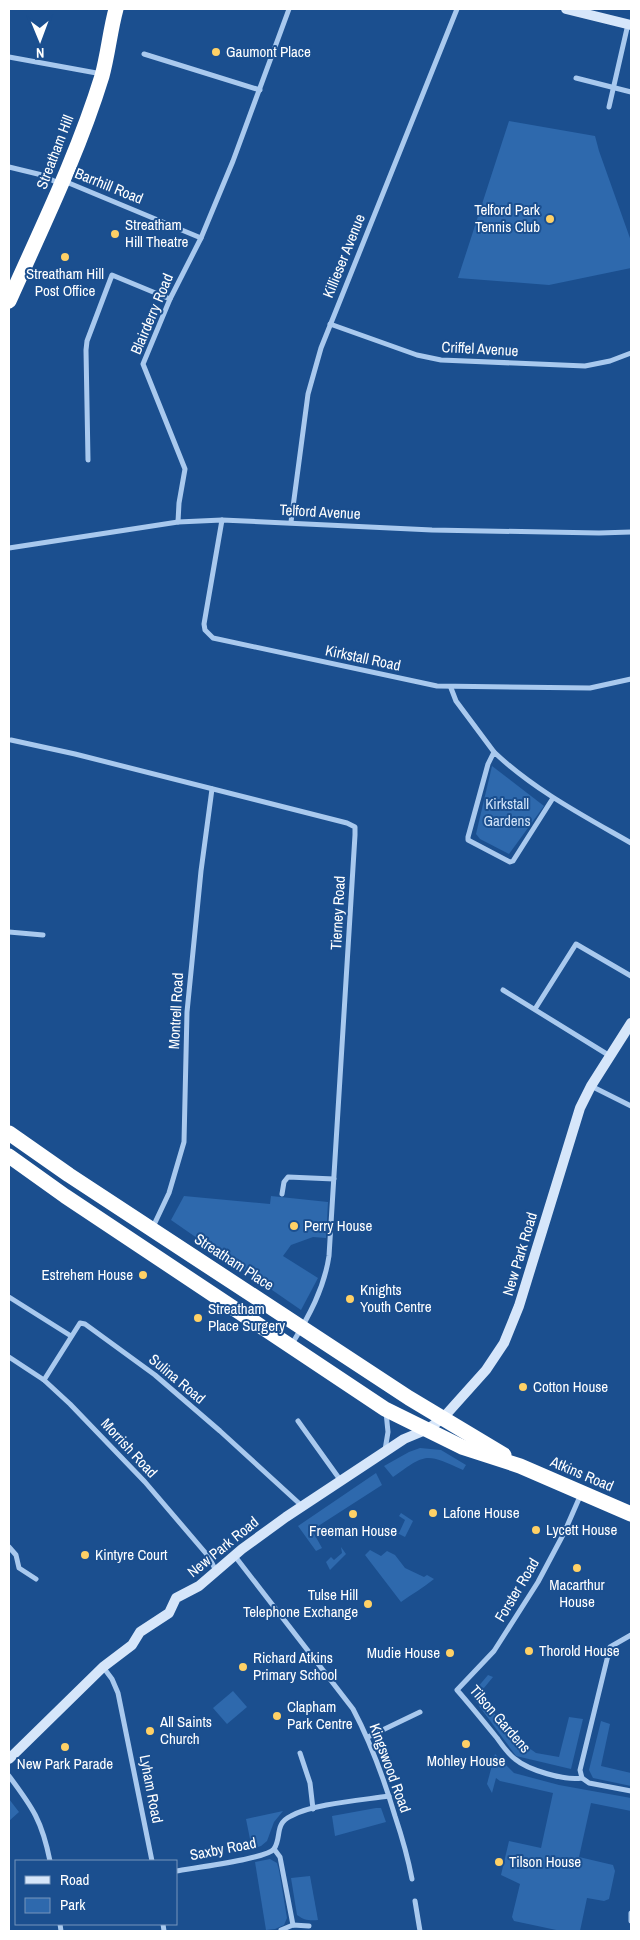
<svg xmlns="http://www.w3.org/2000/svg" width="640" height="1940" viewBox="0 0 640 1940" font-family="'Archivo Narrow',sans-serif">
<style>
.green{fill:#2e69ad}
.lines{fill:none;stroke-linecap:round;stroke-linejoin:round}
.street{stroke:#a9c9ee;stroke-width:5}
.secondary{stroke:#d6e6fa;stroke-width:10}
.highway{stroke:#fff;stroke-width:15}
.poi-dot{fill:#ffd166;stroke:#1b4f8f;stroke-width:2}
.labels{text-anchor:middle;stroke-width:4;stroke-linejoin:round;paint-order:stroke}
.poi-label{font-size:15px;fill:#fff;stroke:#1b4f8f;text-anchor:start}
.street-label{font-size:15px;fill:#fff;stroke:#1b4f8f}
.park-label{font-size:15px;fill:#cfe3fa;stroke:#1b4f8f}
</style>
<rect width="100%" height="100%" fill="#1b4f8f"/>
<g class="green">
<path d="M 509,121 L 595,136 L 599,151 L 631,241 L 631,268 L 549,285 L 458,278 Z"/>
<path d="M 492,766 L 544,806 L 509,854 L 480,839 L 476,834 Z"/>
<path d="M 184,1196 L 270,1204 L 271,1196 L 328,1202 L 326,1238 L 313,1237 L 291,1245 L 283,1256 L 318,1278 L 301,1310 L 171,1220 Z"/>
<path d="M 420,1448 L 441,1450 L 466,1465 L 463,1470 C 425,1453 427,1453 393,1477 L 384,1466 L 409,1452 Z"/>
<path d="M 376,1473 L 382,1485 L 312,1530 L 322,1548 L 316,1551 L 298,1526 Z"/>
<path d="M 401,1513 L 413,1521 L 405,1537 L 397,1533 L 393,1535 L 389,1528 L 399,1533 L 405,1520 L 399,1516 Z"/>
<path d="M 341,1547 L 346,1554 L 330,1570 L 326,1562 L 331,1557 L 334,1560 L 342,1553 Z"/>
<path d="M 370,1550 L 381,1556 L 387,1551 L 395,1555 L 405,1568 L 424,1577 L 427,1575 L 434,1579 C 423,1588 412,1594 401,1602 L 365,1555 Z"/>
<path d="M 488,1675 L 493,1677 L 479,1694 L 515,1738 L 536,1753 L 559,1757 L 569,1717 L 583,1719 L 571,1769 L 516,1756 L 471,1695 Z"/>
<path d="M 233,1691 L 247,1707 L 227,1724 L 213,1708 Z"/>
<path d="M 601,1721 L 610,1724 L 601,1766 L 631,1773 L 631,1786 L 593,1778 L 589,1770 Z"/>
<path d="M 495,1754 L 514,1773 L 559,1785 L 631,1798 L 631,1811 L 591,1803 L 579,1857 L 613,1865 L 615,1871 L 609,1899 L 604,1901 L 587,1898 L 580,1931 L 561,1931 L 514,1921 L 512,1917 L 520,1884 L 501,1875 L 509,1841 L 541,1848 L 553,1793 L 500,1781 L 496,1778 L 492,1793 L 487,1784 Z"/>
<path d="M 9,1799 L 19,1812 L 9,1821 Z"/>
<path d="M 376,1808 L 381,1808 L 386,1822 L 335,1836 L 332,1816 Z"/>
<path d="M 283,1811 L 274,1822 L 267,1841 L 261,1846 L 252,1849 L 246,1819 Z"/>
<path d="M 270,1859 L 277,1863 L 279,1870 L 287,1918 L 284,1925 L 275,1929 L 266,1930 L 255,1862 Z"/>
<path d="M 310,1876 L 318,1920 C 309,1921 304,1920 297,1915 L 291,1878 Z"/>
</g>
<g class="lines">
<g class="street">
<path d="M 144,54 L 260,90"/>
<path d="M 9,57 L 102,74"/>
<path d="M 576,78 L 631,92"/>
<path d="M 609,107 L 628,24"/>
<path d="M 9,167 L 42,175 L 60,184"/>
<path d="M 64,181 L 201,238"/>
<path d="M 330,324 L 417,355 L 441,360 L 585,366 L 610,361 L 631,353"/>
<path d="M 88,460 L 86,350 L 87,341 L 112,275 L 170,299"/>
<path d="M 222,520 L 204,624 L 205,630 L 213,638 L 437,686 L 590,688 L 631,679"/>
<path d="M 178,522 L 179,503 L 185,469 L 143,364 L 170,299 L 201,238 L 233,161 L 289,9"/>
<path d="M 291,522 L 308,394 L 321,348 L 457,9"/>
<path d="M 9,548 L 178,522 L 222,520 L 432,530 L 599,533 L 631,532"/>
<path d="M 451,688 L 456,701 L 494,752"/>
<path d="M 11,740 L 75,754 L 347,823 L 355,827 L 355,835 L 329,1256 C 324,1289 309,1316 292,1344"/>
<path d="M 553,798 L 513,861 L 510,862 L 468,840 L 468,837 L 488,764 L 494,752 C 534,790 584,816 631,843"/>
<path d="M 9,932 L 43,935"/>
<path d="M 503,990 L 610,1056"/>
<path d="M 535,1009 L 576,944 L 631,976"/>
<path d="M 591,1086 L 631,1106"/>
<path d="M 282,1194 L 284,1182 L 288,1177 L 334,1179"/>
<path d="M 152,1229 L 169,1193 L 184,1142 L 187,1012 L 201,871 L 212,789"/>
<path d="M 9,1297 L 71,1336"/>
<path d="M 9,1357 L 44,1380 L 70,1404 L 145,1482 L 209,1557 L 216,1571"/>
<path d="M 44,1380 L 80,1323 L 85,1324 L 155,1375 L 220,1431 L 302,1506"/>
<path d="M 298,1421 L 341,1481"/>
<path d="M 385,1450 L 388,1432 L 386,1412"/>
<path d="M 581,1494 L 564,1533 L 538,1582 L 494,1651 L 457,1690 C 471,1706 484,1722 497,1738 C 502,1745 508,1754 515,1759 C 528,1770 565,1781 582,1778 L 589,1783 L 631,1791"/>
<path d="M 9,1547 L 16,1555 L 19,1568 L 36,1579"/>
<path d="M 234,1555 L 353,1709 C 371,1743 384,1779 395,1816 C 402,1837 408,1858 412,1879"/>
<path d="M 103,1667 L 112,1679 L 118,1693 L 152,1861"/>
<path d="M 368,1737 L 420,1712"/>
<path d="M 300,1753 L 310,1783 L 313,1809"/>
<path d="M 9,1776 C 33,1808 42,1821 50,1861"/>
<path d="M 582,1778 L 580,1770 L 610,1647 L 631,1635"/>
<path d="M 274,1849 L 280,1857 L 293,1925"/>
<path d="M 176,1871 C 191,1868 267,1859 274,1849 C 282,1837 274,1824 291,1816 C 312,1804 363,1800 389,1796"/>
<path d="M 415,1901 L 420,1931"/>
<path d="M 631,1913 L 631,1921"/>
<path d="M 60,1924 L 61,1931"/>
<path d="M 163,1924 L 164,1931"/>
<path d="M 281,1930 L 293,1925 L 309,1926"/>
</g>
<g class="secondary">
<path d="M 566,9 L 631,25"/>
<path d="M 9,1759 L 103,1667 L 132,1645 L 140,1632 L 169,1613 L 176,1598 L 199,1586 L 242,1549 L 286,1517 L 404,1439 L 428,1429 L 443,1418 L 486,1370 L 504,1343 L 519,1306 L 580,1108 L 591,1086 L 631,1023"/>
</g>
<g class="highway">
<path d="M 9,301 C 42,227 78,154 102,76 C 108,54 110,31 116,9"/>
<path d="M 9,1133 L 69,1175 L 409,1398 L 504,1455"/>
<path d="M 9,1156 L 65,1196 L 385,1409 L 462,1447 L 520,1466 L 631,1514"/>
</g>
</g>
<g class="poi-dot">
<circle cx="216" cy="52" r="5"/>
<circle cx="550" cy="219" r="5"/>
<circle cx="115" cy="234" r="5"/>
<circle cx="65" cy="257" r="5"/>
<circle cx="294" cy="1226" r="5"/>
<circle cx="143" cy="1275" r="5"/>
<circle cx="350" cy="1299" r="5"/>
<circle cx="198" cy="1318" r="5"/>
<circle cx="523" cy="1387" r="5"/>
<circle cx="433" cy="1513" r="5"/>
<circle cx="353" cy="1514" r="5"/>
<circle cx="536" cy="1530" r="5"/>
<circle cx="85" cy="1555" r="5"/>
<circle cx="577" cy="1568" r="5"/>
<circle cx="368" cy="1604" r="5"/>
<circle cx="529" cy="1651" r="5"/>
<circle cx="450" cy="1653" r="5"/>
<circle cx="243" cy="1667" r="5"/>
<circle cx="277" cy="1716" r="5"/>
<circle cx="150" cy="1731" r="5"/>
<circle cx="466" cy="1744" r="5"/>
<circle cx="65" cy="1747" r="5"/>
<circle cx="499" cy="1862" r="5"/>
</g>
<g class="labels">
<g class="poi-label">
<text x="226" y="57">Gaumont Place</text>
<text x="540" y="215" text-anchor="end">Telford Park<tspan x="540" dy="17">Tennis Club</tspan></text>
<text x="125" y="230">Streatham<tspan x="125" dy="17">Hill Theatre</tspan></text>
<text x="65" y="279" text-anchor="middle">Streatham Hill<tspan x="65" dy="17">Post Office</tspan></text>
<text x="304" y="1231">Perry House</text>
<text x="133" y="1280" text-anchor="end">Estrehem House</text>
<text x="360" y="1295">Knights<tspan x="360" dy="17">Youth Centre</tspan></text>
<text x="208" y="1314">Streatham<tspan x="208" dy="17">Place Surgery</tspan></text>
<text x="533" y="1392">Cotton House</text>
<text x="443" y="1518">Lafone House</text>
<text x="546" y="1535">Lycett House</text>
<text x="353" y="1536" text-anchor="middle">Freeman House</text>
<text x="95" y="1560">Kintyre Court</text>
<text x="577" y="1590" text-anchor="middle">Macarthur<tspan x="577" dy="17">House</tspan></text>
<text x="358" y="1600" text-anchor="end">Tulse Hill<tspan x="358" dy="17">Telephone Exchange</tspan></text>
<text x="539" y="1656">Thorold House</text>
<text x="440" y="1658" text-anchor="end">Mudie House</text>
<text x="253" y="1663">Richard Atkins<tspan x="253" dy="17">Primary School</tspan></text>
<text x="287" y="1712">Clapham<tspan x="287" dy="17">Park Centre</tspan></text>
<text x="160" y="1727">All Saints<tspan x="160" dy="17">Church</tspan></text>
<text x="466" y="1766" text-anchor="middle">Mohley House</text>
<text x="65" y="1769" text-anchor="middle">New Park Parade</text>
<text x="509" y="1867">Tilson House</text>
</g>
<g class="street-label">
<text transform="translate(55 152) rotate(-69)" y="5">Streatham Hill</text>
<text transform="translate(109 186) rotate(22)" y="5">Barrhill Road</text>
<text transform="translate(344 256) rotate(-68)" y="5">Killieser Avenue</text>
<text transform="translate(152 314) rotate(-67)" y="5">Blairderry Road</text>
<text transform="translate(480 349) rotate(3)" y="5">Criffel Avenue</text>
<text transform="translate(320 512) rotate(3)" y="5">Telford Avenue</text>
<text transform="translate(363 658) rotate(12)" y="5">Kirkstall Road</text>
<text transform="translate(338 913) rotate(-87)" y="5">Tierney Road</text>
<text transform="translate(176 1011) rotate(-87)" y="5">Montrell Road</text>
<text transform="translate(520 1254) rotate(-73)" y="5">New Park Road</text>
<text transform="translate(234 1262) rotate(33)" y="5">Streatham Place</text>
<text transform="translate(177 1379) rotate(40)" y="5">Sulina Road</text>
<text transform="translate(129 1448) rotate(47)" y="5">Morrish Road</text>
<text transform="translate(582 1474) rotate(23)" y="5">Atkins Road</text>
<text transform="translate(223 1547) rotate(-39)" y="5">New Park Road</text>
<text transform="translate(517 1590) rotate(-59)" y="5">Forster Road</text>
<text transform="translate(500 1719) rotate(49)" y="5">Tilson Gardens</text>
<text transform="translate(390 1768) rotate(70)" y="5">Kingswood Road</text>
<text transform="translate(151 1789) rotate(79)" y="5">Lyham Road</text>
<text transform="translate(223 1849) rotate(-11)" y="5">Saxby Road</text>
</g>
<g class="park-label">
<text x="507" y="809">Kirkstall<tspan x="507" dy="17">Gardens</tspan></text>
</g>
</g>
<rect width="640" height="1940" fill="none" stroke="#ffffff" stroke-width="20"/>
<rect x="15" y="1860" width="162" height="65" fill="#1b4f8f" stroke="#7695bc"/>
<rect x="25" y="1876" width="25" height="8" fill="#d6e6fa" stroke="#7695bc"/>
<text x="60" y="1885" font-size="15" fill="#ffffff">Road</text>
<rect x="25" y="1898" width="25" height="15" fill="#2e69ad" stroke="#7695bc"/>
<text x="60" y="1910" font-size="15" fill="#ffffff">Park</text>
<g transform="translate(40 40) rotate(179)" stroke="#1b4f8f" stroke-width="4" paint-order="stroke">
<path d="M0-4L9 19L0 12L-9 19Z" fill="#ffffff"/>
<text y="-8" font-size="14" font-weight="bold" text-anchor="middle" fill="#ffffff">N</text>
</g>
</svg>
